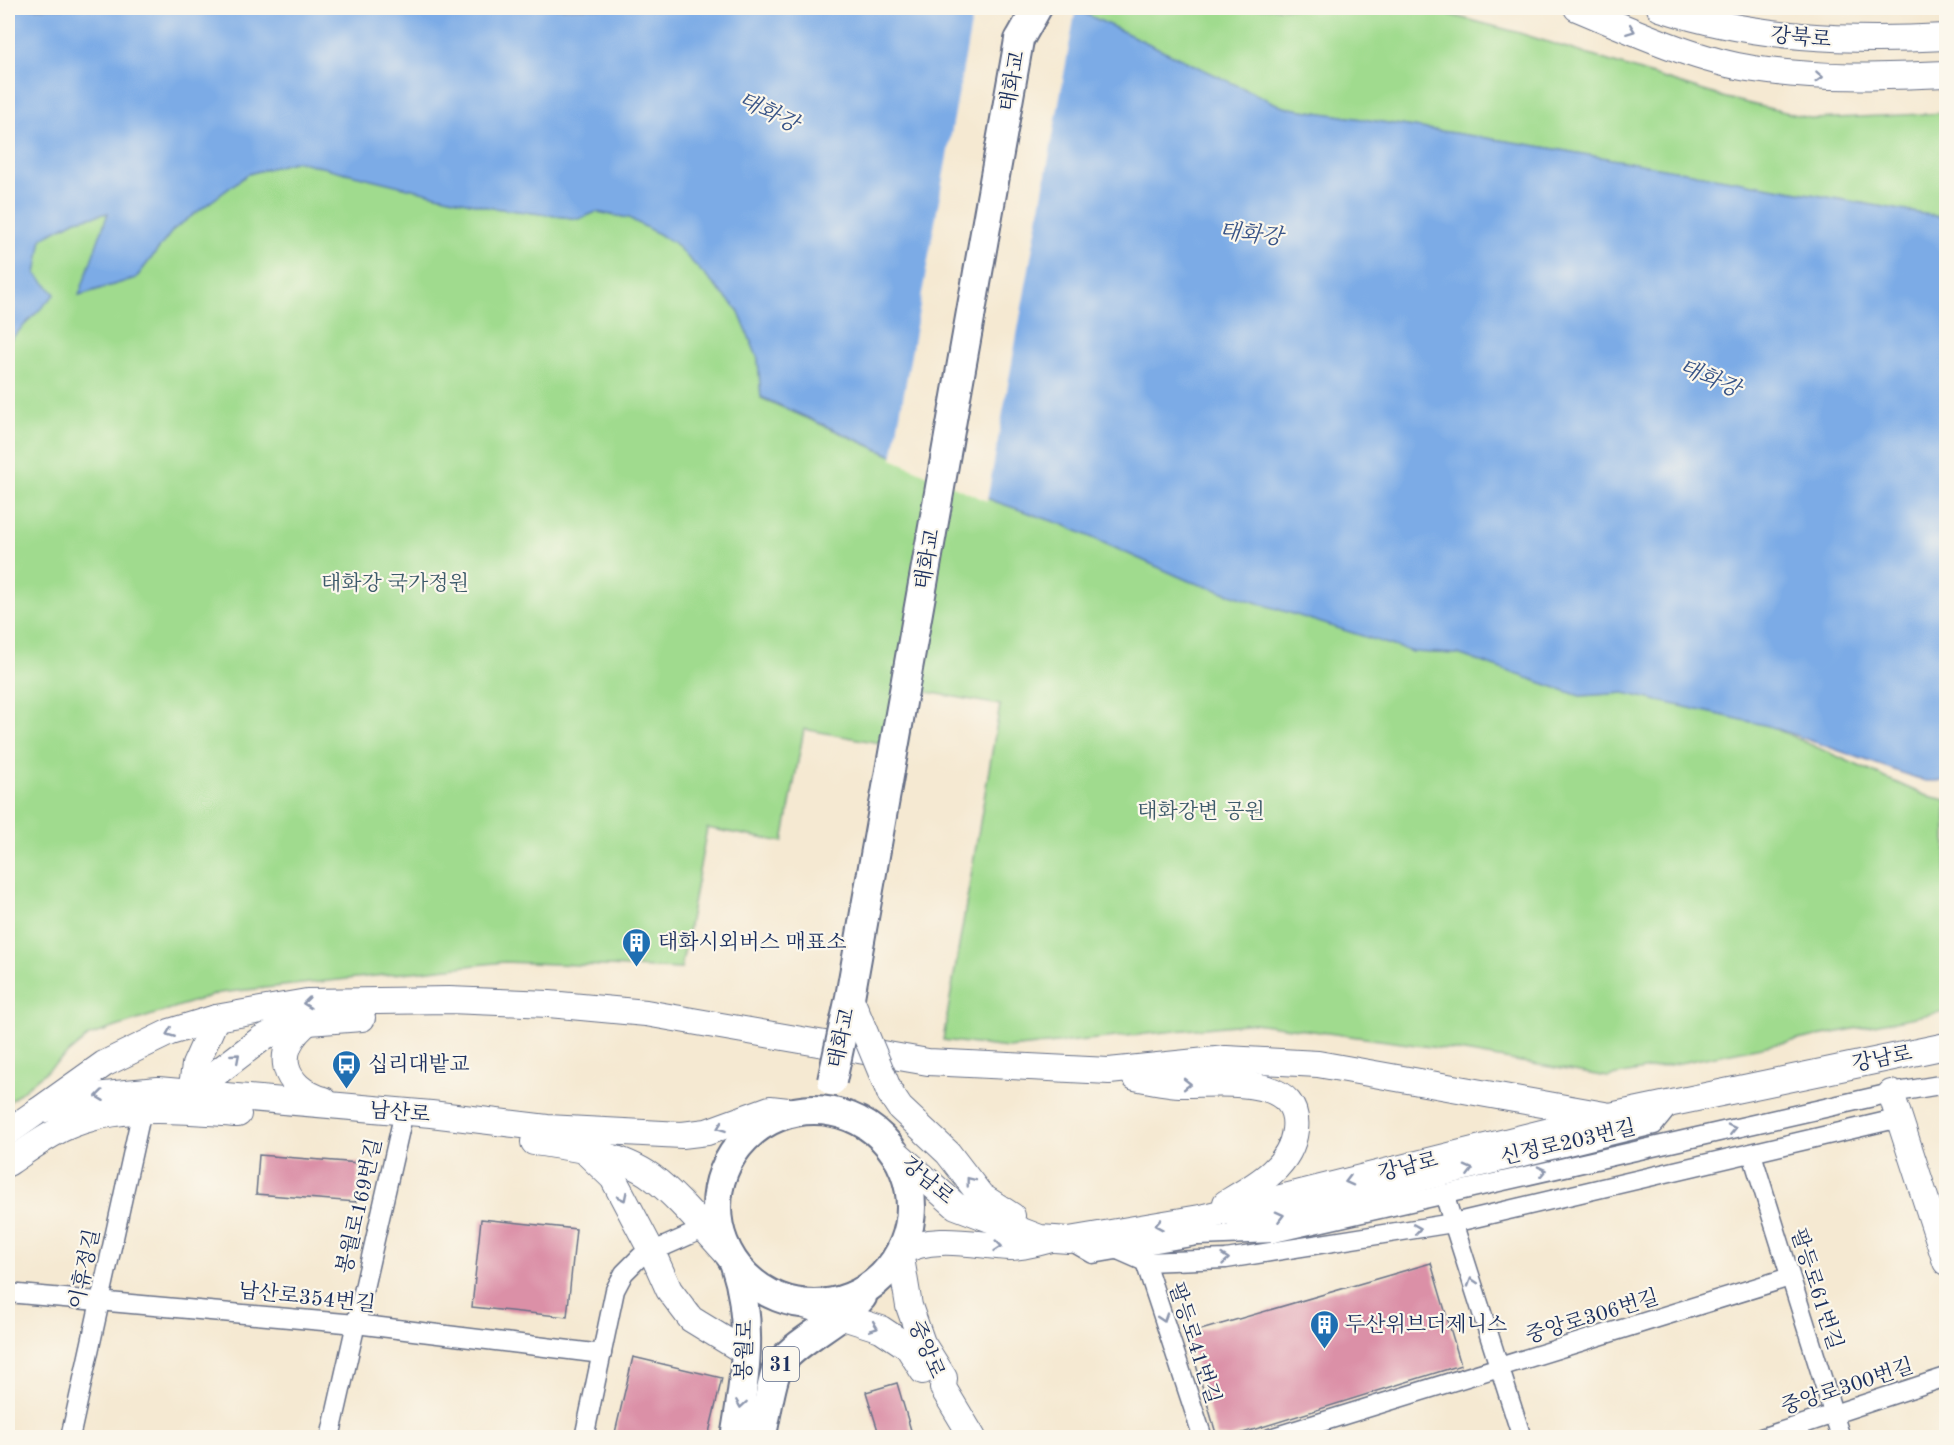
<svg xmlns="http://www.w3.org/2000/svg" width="1954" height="1445" viewBox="0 0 1954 1445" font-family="'Old Standard TT','Noto Serif KR',serif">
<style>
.green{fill:#a0db8e;stroke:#5e8576;stroke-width:1.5}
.water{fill:#7babe6;stroke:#4b6da2;stroke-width:1.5}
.pier{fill:#f5e9d2}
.building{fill:#db90a7}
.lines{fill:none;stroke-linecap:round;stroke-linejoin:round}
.street-casing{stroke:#677087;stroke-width:21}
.secondary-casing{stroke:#677087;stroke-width:28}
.primary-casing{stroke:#677087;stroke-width:32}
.street{stroke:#fff;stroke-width:18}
.secondary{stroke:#fff;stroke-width:26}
.primary{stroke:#fff;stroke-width:28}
.secondary-bridge-casing{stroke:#677087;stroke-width:28;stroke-linecap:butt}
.primary-bridge-casing{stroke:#677087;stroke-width:32;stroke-linecap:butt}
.secondary-bridge{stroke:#fff;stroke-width:26}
.primary-bridge{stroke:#fff;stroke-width:28}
.oneway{stroke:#8d97ae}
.labels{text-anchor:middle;stroke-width:4.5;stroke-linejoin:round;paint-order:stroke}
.shield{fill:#fbf7ec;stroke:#5e6b89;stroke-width:1.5}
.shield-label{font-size:20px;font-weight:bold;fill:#1b2f5e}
.street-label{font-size:21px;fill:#1b2f5e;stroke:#fbf7ec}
.park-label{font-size:21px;fill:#3c5a6a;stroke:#fbf7ec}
.poi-label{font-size:21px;fill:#1b2f5e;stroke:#fbf7ec;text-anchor:start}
.water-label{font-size:22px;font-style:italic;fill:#385487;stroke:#fbf7ec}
</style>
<rect width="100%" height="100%" fill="#fbf7ec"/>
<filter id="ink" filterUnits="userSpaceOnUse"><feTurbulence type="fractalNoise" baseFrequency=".0167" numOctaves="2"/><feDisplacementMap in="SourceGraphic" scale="12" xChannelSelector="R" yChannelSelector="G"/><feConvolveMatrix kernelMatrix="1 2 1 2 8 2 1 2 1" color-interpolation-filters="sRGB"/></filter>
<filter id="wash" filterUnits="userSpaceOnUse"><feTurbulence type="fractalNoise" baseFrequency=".008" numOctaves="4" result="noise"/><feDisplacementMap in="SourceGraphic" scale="24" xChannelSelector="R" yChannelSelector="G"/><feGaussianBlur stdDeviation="1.35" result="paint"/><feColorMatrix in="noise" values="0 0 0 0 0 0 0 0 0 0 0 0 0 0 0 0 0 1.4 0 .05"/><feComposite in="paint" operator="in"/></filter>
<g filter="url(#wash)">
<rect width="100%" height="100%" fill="#f5e9d2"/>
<g class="green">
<path d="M 1073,8 L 1424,8 L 1516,32 L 1726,98 L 1814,119 L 1946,113 L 1946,218 L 1532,145 L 1283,107 Z"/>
<path d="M 297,161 L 487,207 L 579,219 L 596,212 L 629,218 L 673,242 L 738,310 L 758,359 L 761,398 L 994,501 L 1064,525 L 1189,581 L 1413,652 L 1458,654 L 1580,696 L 1624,693 L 1769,726 L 1924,795 L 1946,800 L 1946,1011 L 1608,1077 L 1453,1050 L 1254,1023 L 1008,1048 L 943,1040 L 1000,705 L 917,690 L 906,748 L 804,729 L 783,842 L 707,828 L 681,969 L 504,962 L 219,993 L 89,1036 L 8,1103 L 8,342 L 54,294 L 36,274 L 42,238 L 76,220 L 109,212 L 80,295 L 136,278 L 173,230 L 248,174 Z"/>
</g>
<path class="water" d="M 8,8 L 1073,8 L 1283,107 L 1532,145 L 1946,218 L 1946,781 L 1925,781 L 1769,726 L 1624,693 L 1580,696 L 1458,654 L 1413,652 L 1189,581 L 1064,525 L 994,501 L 761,397 L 758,359 L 738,310 L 673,242 L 629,218 L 596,212 L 579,219 L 487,207 L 297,161 L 248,174 L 173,230 L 136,278 L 79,295 L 108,213 L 76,220 L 42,238 L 36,274 L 55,294 L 8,342 Z"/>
<path class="pier" d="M 974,8 L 1076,8 L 987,501 L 892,459 Z"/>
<g id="blocks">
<g class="building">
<path d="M 259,1155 L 359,1163 L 356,1202 L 256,1194 Z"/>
<path d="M 481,1219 L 576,1229 L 567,1317 L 472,1307 Z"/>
<path d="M 1431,1263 L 1461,1365 L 1230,1437 L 1217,1437 L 1187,1334 Z"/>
<path d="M 633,1357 L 722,1378 L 708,1437 L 614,1437 Z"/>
<path d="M 897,1383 L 913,1437 L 880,1437 L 866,1392 Z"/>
</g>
</g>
</g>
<g filter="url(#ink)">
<use href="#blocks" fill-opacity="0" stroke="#677087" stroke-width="1.5"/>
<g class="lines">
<defs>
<g id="street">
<path d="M 1752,1154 L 1841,1438"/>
<path d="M 1444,1194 L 1522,1438"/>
<path d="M 1236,1227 L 1654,1125 L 1671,1104"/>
<path d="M 1199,1236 L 1274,1233 L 1891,1093 L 1946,1084"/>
<path d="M 1069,1240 L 1093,1254 L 1209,1234"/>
<path d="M 1120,1251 L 1145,1262 L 1226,1259 L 1453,1223 L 1900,1118"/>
<path d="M 1145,1262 L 1203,1438"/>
<path d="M 8,1293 L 356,1324 L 602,1354"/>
<path d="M 70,1438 L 142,1110"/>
<path d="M 330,1438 L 401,1125"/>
<path d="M 584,1438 L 615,1290 L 624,1273 L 640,1257 L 717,1223"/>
<path d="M 1270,1438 L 1790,1277"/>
<path d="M 1761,1438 L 1946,1377"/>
</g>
<g id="secondary">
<path d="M 1577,8 C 1630,30 1697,61 1754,69 C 1819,79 1882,77 1946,74"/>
<path d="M 1660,8 C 1754,39 1848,42 1946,37"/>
<path d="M 308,1022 C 272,1050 281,1087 324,1100"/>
<path d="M 1135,1077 C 1150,1080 1165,1083 1180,1084 C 1215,1085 1302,1072 1295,1130 C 1291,1167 1255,1186 1226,1203"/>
<path d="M 890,1093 L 900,1108 L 948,1153 L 981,1196 L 1012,1216"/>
<path d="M 1891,1093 L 1946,1262"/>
<path d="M 185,1097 L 261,1039 L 279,1030 L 308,1022 L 362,1018"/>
<path d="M 190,1100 L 195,1065 L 216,1018"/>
<path d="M 38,1111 L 104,1064 L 170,1032 L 216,1018 L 307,1002 L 449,1000 L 549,1004 L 646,1013 L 928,1062 L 1109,1071 L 1226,1059 L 1318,1064 L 1610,1116"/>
<path d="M 8,1132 L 38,1111 L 94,1096 L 158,1090 L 431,1114 L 547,1128 L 682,1135 L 707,1132 L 770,1109 L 797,1112"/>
<path d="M 534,1142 C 571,1147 621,1154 652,1177 C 682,1200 706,1232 733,1260"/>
<path d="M 892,1149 L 956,1206 L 1040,1238 L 1069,1240 L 1200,1218 L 1610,1116 L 1946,1046"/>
<path d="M 589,1155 L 613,1178 L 652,1252 L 669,1290 L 691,1319 L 745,1352"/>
<path d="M 8,1163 C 26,1151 46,1136 66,1127 C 120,1103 180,1110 238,1114"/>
<path d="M 799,1303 L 881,1329 L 908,1347 L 923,1371"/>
<path d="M 973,1438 L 943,1388 L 944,1378 L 922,1343 L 909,1306 L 900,1252 C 935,1234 973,1245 1011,1247 C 1022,1247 1036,1243 1048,1240"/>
</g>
<g id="primary">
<path d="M 1019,40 L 1037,8"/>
<circle cx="814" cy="1207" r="97"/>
<path d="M 735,1265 C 754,1322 745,1380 735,1438"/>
<path d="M 761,1438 C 767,1415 769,1390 777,1369 C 786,1346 843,1320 862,1297"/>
</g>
</defs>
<use href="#street" class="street-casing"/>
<use href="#secondary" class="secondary-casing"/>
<use href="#primary" class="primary-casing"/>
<use href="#street" class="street"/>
<use href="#secondary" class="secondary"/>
<use href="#primary" class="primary"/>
<defs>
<path id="secondary-bridge" d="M 850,997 L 890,1093"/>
<path id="primary-bridge" d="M 832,1081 L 850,997 L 1019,40"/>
</defs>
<use href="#secondary-bridge" class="secondary-bridge-casing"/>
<use href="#primary-bridge" class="primary-bridge-casing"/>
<use href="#secondary-bridge" class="secondary-bridge"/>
<use href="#primary-bridge" class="primary-bridge"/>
</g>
<defs><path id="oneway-chevron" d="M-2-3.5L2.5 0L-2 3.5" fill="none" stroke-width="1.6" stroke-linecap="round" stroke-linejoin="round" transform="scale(1.5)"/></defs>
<g class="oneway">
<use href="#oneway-chevron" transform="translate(1631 30) rotate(21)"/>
<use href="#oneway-chevron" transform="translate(1819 77) rotate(4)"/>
<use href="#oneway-chevron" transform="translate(307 1003) rotate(174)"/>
<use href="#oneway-chevron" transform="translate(170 1033) rotate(158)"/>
<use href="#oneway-chevron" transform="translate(236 1057) rotate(-41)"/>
<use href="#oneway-chevron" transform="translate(1187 1084)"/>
<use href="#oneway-chevron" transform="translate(100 1096) rotate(173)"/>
<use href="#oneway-chevron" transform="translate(721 1127) rotate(160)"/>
<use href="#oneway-chevron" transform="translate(1732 1129) rotate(-13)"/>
<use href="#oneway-chevron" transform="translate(1469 1170) rotate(-14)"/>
<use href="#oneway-chevron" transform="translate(1542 1171) rotate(-13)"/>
<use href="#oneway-chevron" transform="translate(970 1181) rotate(-128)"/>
<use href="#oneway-chevron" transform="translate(1349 1181) rotate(166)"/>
<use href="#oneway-chevron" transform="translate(623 1197) rotate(64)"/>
<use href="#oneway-chevron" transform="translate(1280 1216) rotate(-14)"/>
<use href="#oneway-chevron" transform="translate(1159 1225) rotate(170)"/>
<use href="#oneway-chevron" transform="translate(1417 1229) rotate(-9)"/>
<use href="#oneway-chevron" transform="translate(998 1246) rotate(6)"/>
<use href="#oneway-chevron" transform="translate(1225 1259) rotate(-5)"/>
<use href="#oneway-chevron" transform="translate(1472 1282) rotate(-108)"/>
<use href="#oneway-chevron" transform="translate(1163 1318) rotate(72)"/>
<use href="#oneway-chevron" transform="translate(874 1327) rotate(21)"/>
<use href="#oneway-chevron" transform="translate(741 1404) rotate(99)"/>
</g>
</g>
<defs>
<symbol id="building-pin" viewBox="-11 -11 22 30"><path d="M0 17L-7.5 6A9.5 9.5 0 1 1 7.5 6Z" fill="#1f6fb2" stroke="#fbf7ec"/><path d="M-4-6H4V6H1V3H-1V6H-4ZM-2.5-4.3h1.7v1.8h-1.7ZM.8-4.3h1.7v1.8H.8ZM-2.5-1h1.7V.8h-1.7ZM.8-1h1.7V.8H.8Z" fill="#fff"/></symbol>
<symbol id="bus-pin" viewBox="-11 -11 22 30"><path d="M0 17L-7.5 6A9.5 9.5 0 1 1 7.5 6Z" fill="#1f6fb2" stroke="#fbf7ec"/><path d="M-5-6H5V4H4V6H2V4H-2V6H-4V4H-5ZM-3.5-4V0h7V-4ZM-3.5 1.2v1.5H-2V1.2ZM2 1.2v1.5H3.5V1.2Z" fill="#fff"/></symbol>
</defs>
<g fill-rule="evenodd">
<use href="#building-pin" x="620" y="926" width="33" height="45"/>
<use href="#bus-pin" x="330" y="1048" width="33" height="45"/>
<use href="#building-pin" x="1308" y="1308" width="33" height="45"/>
</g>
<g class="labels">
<rect class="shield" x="763" y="1347" width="36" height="34" rx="4.5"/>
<g class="shield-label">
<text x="781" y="1371">31</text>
</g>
<g class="street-label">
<text transform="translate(1801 37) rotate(5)" y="7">강북로</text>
<text transform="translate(1012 81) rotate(-80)" y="7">태화교</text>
<text transform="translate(927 559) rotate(-80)" y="7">태화교</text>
<text transform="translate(841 1038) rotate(-78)" y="7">태화교</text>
<text transform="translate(1882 1058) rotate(-11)" y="7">강남로</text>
<text transform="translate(400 1112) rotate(5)" y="7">남산로</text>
<text transform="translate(1568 1142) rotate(-13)" y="7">신정로203번길</text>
<text transform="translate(1408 1166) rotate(-14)" y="7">강남로</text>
<text transform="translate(928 1180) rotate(40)" y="7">강남로</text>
<text transform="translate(359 1206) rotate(-77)" y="7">봉월로169번길</text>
<text transform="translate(84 1269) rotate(-78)" y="7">이휴정길</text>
<text transform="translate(1817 1289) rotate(72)" y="7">팔등로61번길</text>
<text transform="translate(307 1297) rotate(6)" y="7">남산로354번길</text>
<text transform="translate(1592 1316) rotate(-17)" y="7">중앙로306번길</text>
<text transform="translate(1195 1343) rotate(72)" y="7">팔등로41번길</text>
<text transform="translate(927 1349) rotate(67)" y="7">중앙로</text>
<text transform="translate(744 1350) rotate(-88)" y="7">봉월로</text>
<text transform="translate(1847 1386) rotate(-18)" y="7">중앙로300번길</text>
</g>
<g class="park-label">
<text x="395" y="590">태화강 국가정원</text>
<text x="1201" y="818">태화강변 공원</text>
</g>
<g class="poi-label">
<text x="658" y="949">태화시외버스 매표소</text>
<text x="368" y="1071">십리대밭교</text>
<text x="1345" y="1331">두산위브더제니스</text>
</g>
<g class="water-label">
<text transform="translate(769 111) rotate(26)" y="8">태화강</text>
<text transform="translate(1251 233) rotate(6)" y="8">태화강</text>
<text transform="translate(1710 377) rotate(23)" y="8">태화강</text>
</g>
</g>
<rect width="1954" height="1445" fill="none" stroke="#fbf7ec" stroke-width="30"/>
</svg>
